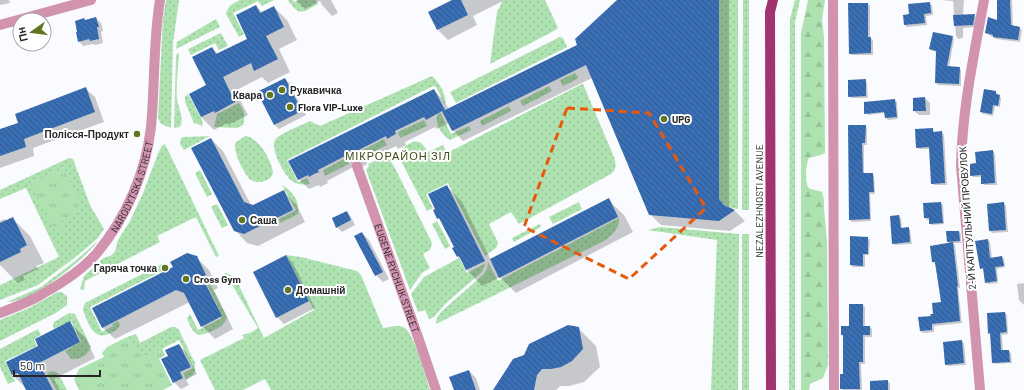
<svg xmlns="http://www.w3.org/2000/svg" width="1024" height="390" viewBox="0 0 1024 390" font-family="Barlow,sans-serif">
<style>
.grass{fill:url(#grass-dots)}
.forest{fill:url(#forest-firs)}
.park{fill:url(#park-tufts)}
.shadow{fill:#0003}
.building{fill:url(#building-back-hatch)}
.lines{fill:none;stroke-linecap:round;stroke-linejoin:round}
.minor{stroke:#d193ae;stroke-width:10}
.tertiary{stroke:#d193ae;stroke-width:10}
.primary{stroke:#a1346e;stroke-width:10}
.marked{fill:none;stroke:#e8590c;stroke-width:3;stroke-dasharray:8 5;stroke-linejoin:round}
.poi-dot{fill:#627523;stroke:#fff;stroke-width:1.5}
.labels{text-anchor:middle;stroke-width:4;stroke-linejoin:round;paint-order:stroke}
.poi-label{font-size:10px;font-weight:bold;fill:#242628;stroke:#fff;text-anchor:start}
.street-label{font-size:10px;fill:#242628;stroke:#fff}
.neighbourhood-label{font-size:11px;letter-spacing:1px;fill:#3d4911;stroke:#fff}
</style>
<defs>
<pattern id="grass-dots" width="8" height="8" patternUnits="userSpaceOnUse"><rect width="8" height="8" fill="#afe2b1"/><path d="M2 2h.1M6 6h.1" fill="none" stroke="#96c298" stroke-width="1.8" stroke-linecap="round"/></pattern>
<pattern id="forest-firs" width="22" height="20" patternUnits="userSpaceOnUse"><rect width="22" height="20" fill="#afe2b1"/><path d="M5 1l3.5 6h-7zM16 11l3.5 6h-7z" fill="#96c298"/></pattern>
<pattern id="park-tufts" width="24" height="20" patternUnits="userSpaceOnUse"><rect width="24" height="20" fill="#afe2b1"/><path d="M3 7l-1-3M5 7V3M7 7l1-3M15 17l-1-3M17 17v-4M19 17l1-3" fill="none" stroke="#96c298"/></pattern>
<pattern id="building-back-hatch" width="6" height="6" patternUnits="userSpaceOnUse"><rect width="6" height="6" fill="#3a6eb3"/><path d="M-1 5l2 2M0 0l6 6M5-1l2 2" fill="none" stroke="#315a92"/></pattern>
</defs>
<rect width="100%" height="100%" fill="#f9fbff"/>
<g class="grass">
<path d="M 166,0 L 179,0 L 173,43 L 171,128 L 161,124 L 158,118 L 163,18 Z"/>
<path d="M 240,0 L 274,0 L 262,6 L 258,1 L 233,13 L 244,34 L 239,37 L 226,14 C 228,6 232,4 240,0 Z"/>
<path d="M 288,0 L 293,0 L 294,2 L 299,0 L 316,0 L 318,4 C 301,13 300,17 288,0 Z"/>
<path d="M 503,0 L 545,0 L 558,28 L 552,32 L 490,64 L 497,12 Z"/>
<path d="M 719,0 L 738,0 L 738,209 C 729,208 725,206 719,199 Z"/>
<path d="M 743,0 L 749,0 L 749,210 L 742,210 Z"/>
<path d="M 795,0 L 800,0 L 795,22 L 795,390 L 789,390 L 790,19 Z"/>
<path d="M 216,19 L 220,27 L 176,49 L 177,42 Z"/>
<path d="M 221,33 L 228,46 L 219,50 L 215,43 L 191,55 L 188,49 Z"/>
<path d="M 560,37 L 563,38 L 567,47 L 456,103 L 450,92 Z"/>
<path d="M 179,53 C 178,68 176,84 177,99 C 178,108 185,118 180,127 L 174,128 L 176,55 Z"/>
<path d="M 575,73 L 578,77 L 577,79 L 563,86 L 560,80 Z"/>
<path d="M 432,76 C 439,82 448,97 445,105 L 436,87 L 433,86 L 287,160 L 298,182 L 307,178 L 310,184 C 303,185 298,185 292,181 C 284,175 270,149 275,140 C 280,133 302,125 310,121 L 320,126 Z"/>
<path d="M 582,84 L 583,84 L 614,157 C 616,164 617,169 611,174 L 519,224 L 511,212 L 489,224 L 495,236 L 498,243 L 496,248 L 485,256 L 448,183 L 426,194 L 433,208 L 427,211 L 398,155 L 401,149 C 414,140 419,137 428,152 L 443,145 L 447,153 Z"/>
<path d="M 549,86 L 552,91 L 523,106 L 520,101 Z"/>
<path d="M 188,94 L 202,120 L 203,126 L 194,123 L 185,102 L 185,97 Z"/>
<path d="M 239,103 C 244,110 246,117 243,125 L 237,128 L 214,127 L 217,114 Z"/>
<path d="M 509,106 L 511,111 L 482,126 L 480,121 Z"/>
<path d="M 440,112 L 451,134 L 469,126 L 471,130 L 450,140 C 442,136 431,119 440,112 Z"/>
<path d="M 424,120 L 427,126 L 400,138 L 398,132 Z"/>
<path d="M 210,136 L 184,150 L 180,144 L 181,138 L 184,137 Z"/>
<path d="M 245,136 C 259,137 272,161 273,173 C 271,178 269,180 264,181 C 260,183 255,182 251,180 C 244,175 233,151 235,143 Z"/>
<path d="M 384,139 L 387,145 L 364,157 L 361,151 Z"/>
<path d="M 165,144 L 219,256 L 216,257 L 196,217 L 157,236 L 160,242 L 87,280 L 85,281 L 84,290 L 80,289 L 84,276 L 102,259 L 112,255 L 115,251 L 118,240 L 130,221 L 143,193 L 159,151 L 162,146 Z"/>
<path d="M 385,156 L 390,160 L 395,168 L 432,243 L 430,250 L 423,254 L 430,268 L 422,273 L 410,290 L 366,170 L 369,166 L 368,164 Z"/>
<path d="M 69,158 L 73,159 L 90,205 L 104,229 L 97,239 L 73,259 L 38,285 L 0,300 L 0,285 L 59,257 L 26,188 L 0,199 L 0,190 Z"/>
<path d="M 346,158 L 349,164 L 325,176 L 323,170 Z"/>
<path d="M 200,170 L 212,194 L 207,197 L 195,173 Z"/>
<path d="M 282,185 C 293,191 300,201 298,214 L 280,223 L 279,219 L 296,210 Z"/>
<path d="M 579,202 L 582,209 L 553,224 L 549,217 Z"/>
<path d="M 217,204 L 228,225 L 222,228 L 211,207 Z"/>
<path d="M 619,218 C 620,228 612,235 604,241 L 436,324 C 436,318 438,316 442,311 L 484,274 L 487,269 L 488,262 L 498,281 Z"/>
<path d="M 437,221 L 450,246 L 445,249 L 432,224 Z"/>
<path d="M 540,224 L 541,227 L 514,242 L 512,238 Z"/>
<path d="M 660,227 L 739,234 L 738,390 L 711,390 L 717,240 L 648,230 Z"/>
<rect x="742" y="234" width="7" height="156"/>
<path d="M 98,241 C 84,260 31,303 7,302 L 41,287 L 75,261 Z"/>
<path d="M 286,255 L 301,257 L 357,271 L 361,275 L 383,328 C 391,327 399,324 405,328 C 414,334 426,378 430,390 L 271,390 L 265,379 L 243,390 L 215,390 L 200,360 L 244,338 L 242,335 L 250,333 L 258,328 L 228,278 L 222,277 L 221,275 L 226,273 L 235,277 L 264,338 L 314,310 Z"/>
<path d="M 459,258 L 467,273 L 486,263 L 482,272 L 445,304 L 434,317 L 429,319 L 425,310 L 418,312 L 411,294 L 424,277 Z"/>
<path d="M 164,263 L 166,269 L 90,307 L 102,332 L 113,326 L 112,324 L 118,321 L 120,325 C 118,329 115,331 111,333 C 93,342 89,324 83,311 L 83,308 L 85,303 Z"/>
<path d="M 209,282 L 227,317 C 226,327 209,333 200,335 C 192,333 190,326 187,318 L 190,314 L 198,330 L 222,318 L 218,309 L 219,309 L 206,283 Z"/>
<path d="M 58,292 L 61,292 L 67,296 L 67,305 L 56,313 L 0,341 L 0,320 L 29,308 Z"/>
<path d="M 69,313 L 75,314 L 91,347 C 88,355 80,360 71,359 L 65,351 L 81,342 L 71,321 L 54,329 L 53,324 L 54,322 Z"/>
<path d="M 171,327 L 176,327 L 179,330 L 190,353 L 195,363 L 195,371 L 193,375 L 186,379 L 183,373 L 193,368 L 179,340 L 150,355 L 144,356 L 133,350 L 127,337 L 136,334 L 140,343 Z"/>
<path d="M 38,329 L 41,335 L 34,339 L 37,346 L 5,361 L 15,381 L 8,384 L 0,367 L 0,349 Z"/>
<path d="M 52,371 L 58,373 L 67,390 L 56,390 L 47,373 Z"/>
</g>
<path class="forest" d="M 808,0 L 825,0 L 822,20 L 824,37 L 825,153 L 821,155 L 809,158 C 806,163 804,183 809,188 C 811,190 818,190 822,192 L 824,200 L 824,209 L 827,241 L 828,365 L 823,378 L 810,384 L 809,390 L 801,390 L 801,33 Z"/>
<g class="park">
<path d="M 63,168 L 80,202 L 78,212 L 61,221 L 65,229 L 56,233 L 31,184 Z"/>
<path d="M 127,337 L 133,349 L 140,347 L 144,356 L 162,348 L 165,355 L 159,359 L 172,385 L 163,390 L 79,390 L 74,379 L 79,369 L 104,357 L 102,353 L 107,347 Z"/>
</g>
<g class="shadow">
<path d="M 0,0 L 9,0 L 10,3 L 0,5 Z"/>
<path d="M 296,0 L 331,0 L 338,13 L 332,16 L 322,5 L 320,1 L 305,9 Z"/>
<path d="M 452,0 L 503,0 L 503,1 L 473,16 L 477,25 L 448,40 L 438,30 Z"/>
<path d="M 618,0 L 729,0 L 729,209 L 735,211 L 745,221 L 730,231 L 661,225 L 650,214 L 592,78 L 463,141 L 453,130 L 449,123 L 437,129 L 435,127 L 405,142 L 406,145 L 398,149 L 396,146 L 366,161 L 367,164 L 360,168 L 357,165 L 327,181 L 328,183 L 320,187 L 319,185 L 309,189 L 299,179 L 434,90 L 444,101 L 449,109 L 578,45 Z"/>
<path d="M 940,0 L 964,0 L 963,16 L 974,15 L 976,17 L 975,27 L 963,28 L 963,38 L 958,39 L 956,36 L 953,1 Z"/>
<path d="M 998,0 L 1012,0 L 1013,27 L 1019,28 L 1022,30 L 1020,42 L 996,39 L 986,33 L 998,21 Z"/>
<path d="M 929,3 L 932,5 L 933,15 L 926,16 L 927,25 L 907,27 L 905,25 L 910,15 Z"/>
<path d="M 868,4 L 870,6 L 870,38 L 873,40 L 873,55 L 852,55 L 850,53 Z"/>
<path d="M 256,6 L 263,13 L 274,7 L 287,20 L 297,40 L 279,49 L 290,72 L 268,83 L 262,77 L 235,91 L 248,115 L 228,125 L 227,123 L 214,130 L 201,117 L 207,85 L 212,48 L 218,54 L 248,39 Z"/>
<path d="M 96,18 L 101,23 L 103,31 L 101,32 L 103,43 L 95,45 L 93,44 L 83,46 L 79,41 L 85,21 Z"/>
<path d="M 952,37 L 954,39 L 949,67 L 959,68 L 961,70 L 961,86 L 938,85 L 936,83 L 937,52 L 933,51 L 930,49 Z"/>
<path d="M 285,79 L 290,84 L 306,115 L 279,129 L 274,124 Z"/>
<path d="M 865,80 L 867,83 L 868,98 L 852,98 L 849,96 Z"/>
<path d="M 85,88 L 95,97 L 104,122 L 33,148 L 34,156 L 0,168 L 0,130 L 19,123 Z"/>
<path d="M 996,92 L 1001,98 L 1000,107 L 995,106 L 993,116 L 983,114 L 981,112 Z"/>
<path d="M 925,98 L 930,103 L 930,115 L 919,115 L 914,111 Z"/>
<path d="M 894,100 L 897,102 L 898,119 L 888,120 L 886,118 L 885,113 L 868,115 L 865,113 Z"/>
<path d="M 849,126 L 865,126 L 867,128 L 867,145 L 864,145 L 864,174 L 872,174 L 874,176 L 875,194 L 870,194 L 871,221 L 852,222 L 850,220 Z"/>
<path d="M 933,129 L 935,133 L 942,132 L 944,135 L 947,185 L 934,185 L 932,183 L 930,149 L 919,149 L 917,147 Z"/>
<path d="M 211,139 L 223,151 L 251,205 L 253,206 L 283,191 L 296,204 L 305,222 L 258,246 L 247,243 L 235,230 Z"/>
<path d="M 993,151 L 995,154 L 997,185 L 984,185 L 982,183 L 982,177 L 973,177 L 971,175 L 977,164 Z"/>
<path d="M 447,186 L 462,202 L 491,260 L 608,200 L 624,215 L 633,232 L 516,293 L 500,277 L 482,286 L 467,270 L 463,262 L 457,256 L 456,247 L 444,224 L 438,218 L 436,209 Z"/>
<path d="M 941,203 L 943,205 L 944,224 L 932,225 L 930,223 L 930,220 L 927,220 L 925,218 L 924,204 Z"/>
<path d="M 1004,203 L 1006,206 L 1008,232 L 992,233 L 990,231 Z"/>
<path d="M 347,212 L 351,217 L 355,225 L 342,232 L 337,227 Z"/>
<path d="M 899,216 L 901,218 L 902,229 L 908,228 L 910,230 L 912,244 L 895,245 L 893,243 Z"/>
<path d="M 5,219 L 7,221 L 13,219 L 30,236 L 44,263 L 36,266 L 38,269 L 23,276 L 25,280 L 18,283 L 0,265 L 0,221 Z"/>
<path d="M 959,232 L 961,234 L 961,243 L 953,243 L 955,245 L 960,288 L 958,288 L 962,323 L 934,326 L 934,332 L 923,333 L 920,331 L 943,303 L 935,264 L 933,262 L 950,244 L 948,242 Z"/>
<path d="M 362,233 L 369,240 L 389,279 L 383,282 L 376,275 Z"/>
<path d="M 868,238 L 870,240 L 869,255 L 865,255 L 865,267 L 853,267 L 851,265 Z"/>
<path d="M 988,240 L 990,242 L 992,258 L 1002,257 L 1004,259 L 1005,267 L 997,269 L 998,283 L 988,284 L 986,282 L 984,270 L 981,268 Z"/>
<path d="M 286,256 L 293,263 L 315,308 L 284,324 L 277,317 Z"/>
<path d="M 196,257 L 209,270 L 218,288 L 214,290 L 233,329 L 215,339 L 202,326 L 190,302 L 115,339 L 102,327 Z"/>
<path d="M 1024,283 L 1024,305 L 1019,300 L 1017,284 Z"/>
<path d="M 863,305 L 865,307 L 865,327 L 870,327 L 872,329 L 872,337 L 865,337 L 865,364 L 861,364 L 862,390 L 843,390 L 842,389 L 844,375 L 844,337 L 842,335 L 850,327 Z"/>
<path d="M 1005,313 L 1007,315 L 1008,334 L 1002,335 L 1003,351 L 1009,351 L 1011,353 L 1012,363 L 995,364 L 993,362 L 991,335 L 989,333 Z"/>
<path d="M 70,323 L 86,338 L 95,358 L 54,379 L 60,390 L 27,390 L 13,375 L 7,362 L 40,347 Z"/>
<path d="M 578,328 L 596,346 L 600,367 L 584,382 L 569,386 L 560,386 L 556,390 L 494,390 L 524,356 Z"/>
<path d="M 962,341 L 964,343 L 966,365 L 948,366 L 946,364 Z"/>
<path d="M 179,345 L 186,352 L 197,374 L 186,380 L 189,385 L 181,389 L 174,382 L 169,357 Z"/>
<path d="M 469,371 L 476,378 L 480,390 L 455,390 Z"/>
<path d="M 887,381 L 890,383 L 890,390 L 871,390 Z"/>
</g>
<g class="building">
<path d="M 452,0 L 461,0 L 468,15 L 437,30 L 428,12 Z"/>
<path d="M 617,0 L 719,0 L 719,199 L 724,205 L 735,210 L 719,221 L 649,215 L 586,65 L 452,131 L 442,111 L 426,120 L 424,117 L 395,131 L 396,134 L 392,136 L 387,139 L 386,136 L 357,151 L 358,153 L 348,158 L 347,155 L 318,170 L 319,172 L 314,174 L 309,177 L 308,175 L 298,180 L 288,161 L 434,89 L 445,110 L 577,45 L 575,39 Z"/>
<path d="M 997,0 L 1010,0 L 1011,25 L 1020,27 L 1018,40 L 993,37 L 993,35 L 985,33 L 988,17 L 997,20 Z"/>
<path d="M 930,2 L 931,13 L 924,14 L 925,23 L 904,25 L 903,15 L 909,14 L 908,4 Z"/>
<path d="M 848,3 L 868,3 L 868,37 L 871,37 L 871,53 L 849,54 Z"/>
<path d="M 256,5 L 260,13 L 274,6 L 284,27 L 266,36 L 278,59 L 254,71 L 251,63 L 223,77 L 235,102 L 215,113 L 214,111 L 201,117 L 189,94 L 206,85 L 192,57 L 212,47 L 216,54 L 247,39 L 236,15 Z"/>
<path d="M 975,14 L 973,25 L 954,26 L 953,15 Z"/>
<path d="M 96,17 L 99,27 L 97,27 L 99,39 L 90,41 L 89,39 L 78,42 L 76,32 L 77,32 L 75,21 L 84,18 L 85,20 Z"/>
<path d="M 933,32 L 953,36 L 947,66 L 960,67 L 959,84 L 935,83 L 936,51 L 929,49 Z"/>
<path d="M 285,78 L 302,111 L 274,125 L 257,92 Z"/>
<path d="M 866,79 L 866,96 L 848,97 L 848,80 Z"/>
<path d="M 86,87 L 95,112 L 24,139 L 26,147 L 0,156 L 0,129 L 18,123 L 15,114 Z"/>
<path d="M 984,89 L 996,91 L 996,94 L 1000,95 L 998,106 L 993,105 L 992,114 L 980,112 Z"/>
<path d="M 925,97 L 926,111 L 913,111 L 913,98 Z"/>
<path d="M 895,99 L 897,117 L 885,118 L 884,112 L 864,114 L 864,102 Z"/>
<path d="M 848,125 L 866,125 L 865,143 L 862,143 L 863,173 L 873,173 L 874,192 L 869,192 L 870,219 L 849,220 Z"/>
<path d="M 933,128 L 933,132 L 942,131 L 945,183 L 931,184 L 929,147 L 916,148 L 915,129 Z"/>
<path d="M 211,138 L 244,202 L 253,205 L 284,190 L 293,210 L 244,234 L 234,231 L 191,148 Z"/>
<path d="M 993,150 L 995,183 L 981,184 L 981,175 L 970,176 L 970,164 L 976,163 L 975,152 Z"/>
<path d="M 447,185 L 485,261 L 466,270 L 459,256 L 457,257 L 452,248 L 454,247 L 439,218 L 437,219 L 433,210 L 435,209 L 428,194 Z"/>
<path d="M 609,198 L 618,217 L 499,278 L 490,259 Z"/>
<path d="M 941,202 L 943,223 L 929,224 L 929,218 L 924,218 L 923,203 Z"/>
<path d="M 1004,202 L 1006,230 L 989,231 L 987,204 Z"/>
<path d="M 347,211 L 351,220 L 336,228 L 332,218 Z"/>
<path d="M 899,215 L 901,228 L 909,227 L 910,242 L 892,244 L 890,216 Z"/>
<path d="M 13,217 L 27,245 L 20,249 L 21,252 L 0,262 L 0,223 Z"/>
<path d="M 946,231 L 959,231 L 960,241 L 947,242 Z"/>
<path d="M 362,232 L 383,272 L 375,276 L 354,236 Z"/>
<path d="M 850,236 L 868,237 L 868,254 L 863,254 L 863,266 L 850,265 Z"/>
<path d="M 988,239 L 990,258 L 1002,256 L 1004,266 L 995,267 L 997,281 L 985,283 L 983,268 L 980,269 L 975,241 Z"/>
<path d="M 953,242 L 958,286 L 957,286 L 960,321 L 932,324 L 932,330 L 920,331 L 918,317 L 931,316 L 930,314 L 933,314 L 932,303 L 941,302 L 935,262 L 932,262 L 930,246 Z"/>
<path d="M 187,253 L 197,256 L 206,275 L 202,277 L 222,316 L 201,327 L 184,293 L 176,290 L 102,328 L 92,308 L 173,267 L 170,262 Z"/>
<path d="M 286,255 L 309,301 L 276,318 L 253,272 Z"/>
<path d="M 849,304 L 863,304 L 863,326 L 870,326 L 870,335 L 863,335 L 863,362 L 859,362 L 860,389 L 840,389 L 840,374 L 843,374 L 843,335 L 841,335 L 841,326 L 849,326 Z"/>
<path d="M 1005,312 L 1007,332 L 1000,333 L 1001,350 L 1009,350 L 1010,362 L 992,363 L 990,333 L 988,334 L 987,313 Z"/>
<path d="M 70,321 L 80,342 L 39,363 L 53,390 L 26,390 L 18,373 L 12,375 L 6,362 L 38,346 L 35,339 Z"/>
<path d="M 568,325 L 579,327 L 583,349 L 572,361 L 561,367 L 551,369 L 542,369 L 537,375 L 534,390 L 493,390 L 513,359 L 524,355 L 529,344 Z"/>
<path d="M 962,340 L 964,363 L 945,365 L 943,342 Z"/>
<path d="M 179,344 L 191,367 L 180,372 L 183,378 L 173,383 L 161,359 L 168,356 L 165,350 Z"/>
<path d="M 469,370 L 476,390 L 454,390 L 449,377 Z"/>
<path d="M 888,380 L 888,390 L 870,390 L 870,381 Z"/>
</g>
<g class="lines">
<g class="minor">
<path d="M 833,0 L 834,390"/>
<path d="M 0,25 L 91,0"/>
<path id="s1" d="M 357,166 L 418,337 L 436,390"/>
<path d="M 980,390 L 961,166 C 962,110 974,55 984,0"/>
</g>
<path class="tertiary" id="s2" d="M 0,313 C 15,307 30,302 44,293 C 62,283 83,269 97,253 C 126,218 146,172 151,127 C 155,85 153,42 160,0"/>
<path class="primary" d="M 771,390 L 770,12 L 773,0"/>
</g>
<path class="marked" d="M 567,108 L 649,113 L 706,208 L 629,279 L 524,227 Z"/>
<g class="poi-dot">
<circle cx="282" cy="90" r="4"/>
<circle cx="270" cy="95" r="4"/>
<circle cx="290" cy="107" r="4"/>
<circle cx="664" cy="119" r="4"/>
<circle cx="137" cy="134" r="4"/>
<circle cx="242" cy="220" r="4"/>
<circle cx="165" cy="268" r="4"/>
<circle cx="186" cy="279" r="4"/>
<circle cx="288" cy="290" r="4"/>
</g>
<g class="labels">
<g class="poi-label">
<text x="290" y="94">Рукавичка</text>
<text x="262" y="99" text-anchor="end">Квара</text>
<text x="298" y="111">Flora VIP-Luxe</text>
<text x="672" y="123">UPG</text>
<text x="129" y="138" text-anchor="end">Полісся-Продукт</text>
<text x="250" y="224">Саша</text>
<text x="157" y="272" text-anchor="end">Гаряча точка</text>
<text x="194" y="283">Cross Gym</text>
<text x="296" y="294">Домашній</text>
</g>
<g class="street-label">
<text dy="4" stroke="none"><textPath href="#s2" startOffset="191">NARODYTSKA STREET</textPath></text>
<text transform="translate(759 201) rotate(-90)" y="4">NEZALEZHNOSTI AVENUE</text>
<text transform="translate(967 218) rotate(-94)" y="4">2-Й КАПІТУЛЬНИЙ ПРОВУЛОК</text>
<text dy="4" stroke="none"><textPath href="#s1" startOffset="119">EUGENE RYCHLIK STREET</textPath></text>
</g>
<g class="neighbourhood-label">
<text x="398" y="160">МІКРОРАЙОН ЗІЛ</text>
</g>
</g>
<g transform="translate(32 32) rotate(256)"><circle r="19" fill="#ffffff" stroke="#a7a8a9"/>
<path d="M0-3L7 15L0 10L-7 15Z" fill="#627523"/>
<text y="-6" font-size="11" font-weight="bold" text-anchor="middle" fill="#242628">Пн</text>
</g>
<path d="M14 370v6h86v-6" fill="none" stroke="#242628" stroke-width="2"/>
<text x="20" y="370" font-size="12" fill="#242628" stroke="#ffffff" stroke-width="3" paint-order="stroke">50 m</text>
</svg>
